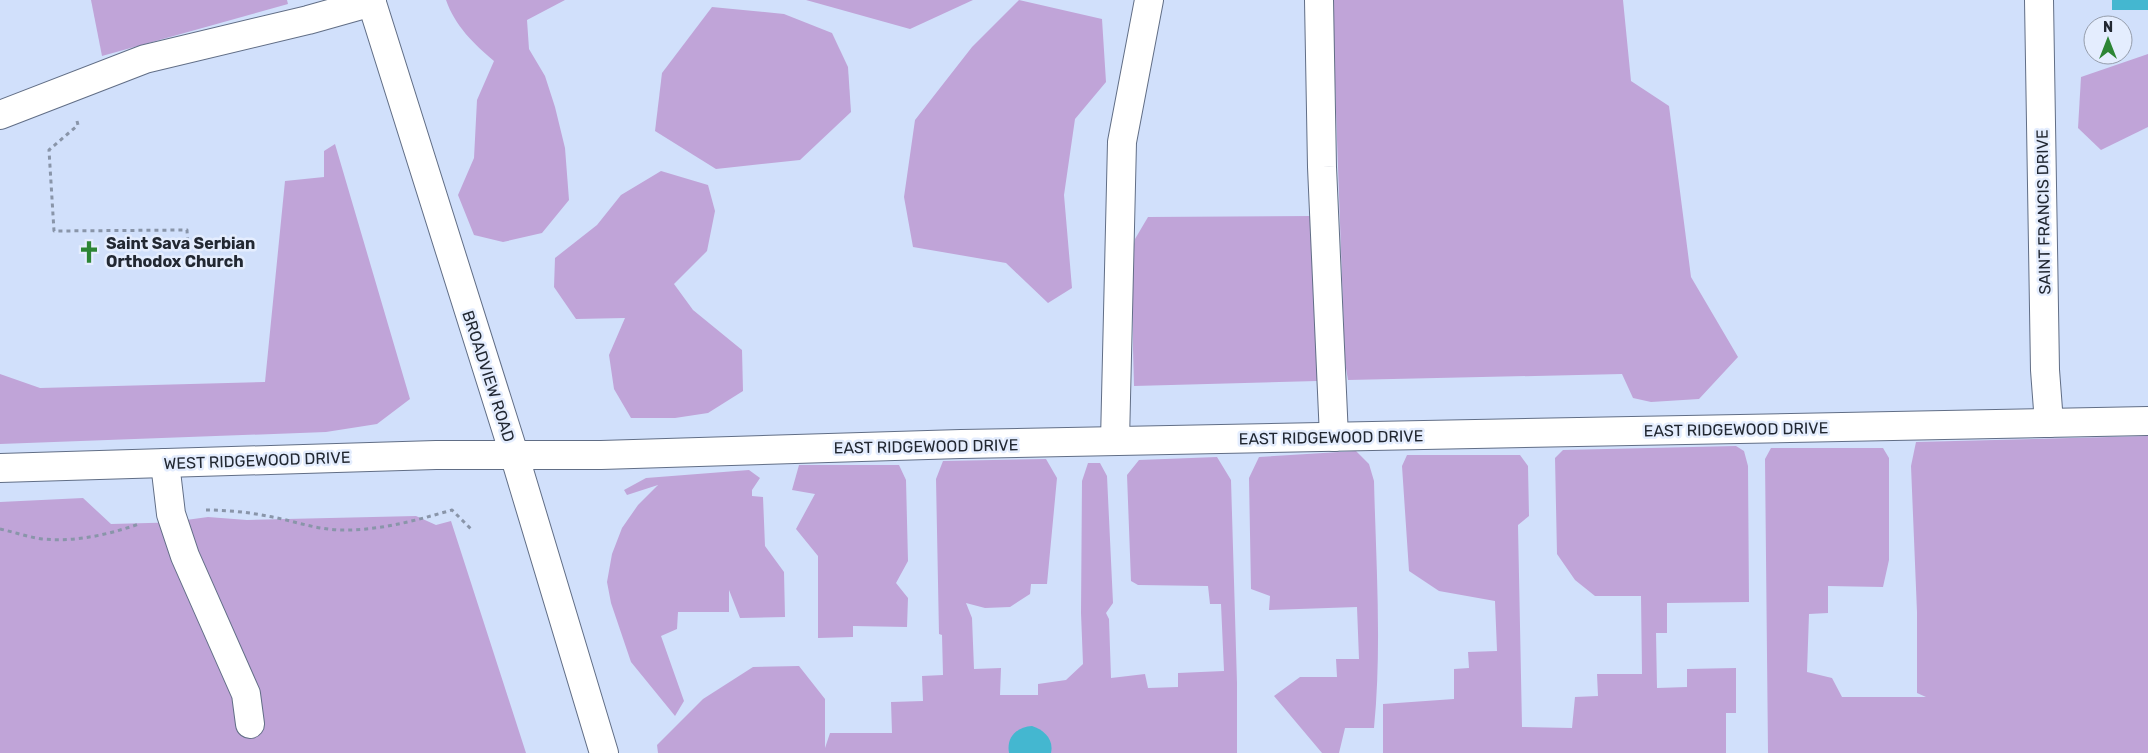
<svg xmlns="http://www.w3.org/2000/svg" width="2148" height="753" viewBox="0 0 2148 753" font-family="Rubik,sans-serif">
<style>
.green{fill:#c0a4d8;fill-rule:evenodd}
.water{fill:#44b7d0}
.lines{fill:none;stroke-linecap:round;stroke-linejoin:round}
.minor-casing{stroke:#616e86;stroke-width:30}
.major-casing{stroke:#616e86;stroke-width:30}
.path{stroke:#8995a9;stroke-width:3;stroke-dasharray:4 4;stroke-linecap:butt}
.minor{stroke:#fff;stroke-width:28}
.major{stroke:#fff;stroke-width:28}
.labels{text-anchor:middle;stroke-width:5;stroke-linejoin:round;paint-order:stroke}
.street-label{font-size:16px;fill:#222832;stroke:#e4edfe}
.poi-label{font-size:16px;font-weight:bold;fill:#222832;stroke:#e4edfe;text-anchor:start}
</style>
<rect width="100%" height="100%" fill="#d1e0fb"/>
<g class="green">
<path d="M 91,0 L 287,0 L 288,4 L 102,56 Z"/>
<path d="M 446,0 L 565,0 L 527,20 L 529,49 L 545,76 L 555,107 L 565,148 L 569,200 L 542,233 L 503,242 L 474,235 L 458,195 L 474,158 L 477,100 L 494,61 C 474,44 455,26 446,0 Z"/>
<path d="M 806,0 L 973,0 L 910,29 Z"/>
<path d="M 1019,0 L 1102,19 L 1106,82 L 1075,119 L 1064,195 L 1072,288 L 1048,303 L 1006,263 L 913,247 L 904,197 L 915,120 L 972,47 Z"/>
<path d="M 1332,0 L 1623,0 L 1631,81 L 1669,106 L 1691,277 L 1738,357 L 1699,399 L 1651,402 L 1633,398 L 1622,374 L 1348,380 L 1345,362 Z"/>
<path d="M 712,7 L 784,14 L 832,33 L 848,67 L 851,112 L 800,160 L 716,169 L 655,131 L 662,73 Z"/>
<path d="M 2148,54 L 2148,127 L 2101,150 L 2078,128 L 2081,77 Z"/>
<path d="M 335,144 L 410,399 L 377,424 L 326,432 L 0,444 L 0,374 L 40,388 L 265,382 L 285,181 L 324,177 L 324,151 Z"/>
<path d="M 661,171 L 708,185 L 715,211 L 707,251 L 674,284 L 693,310 L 742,350 L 743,391 L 708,413 L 675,418 L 631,418 L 614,389 L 609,355 L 625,318 L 576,319 L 554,287 L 555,258 L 597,225 L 621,195 Z"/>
<path d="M 1312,216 L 1320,358 L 1317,381 L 1134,386 L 1133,349 L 1133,249 L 1135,239 L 1148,217 Z"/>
<path d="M 2148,436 L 2148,753 L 1768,753 L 1765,459 L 1771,448 L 1883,448 L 1889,458 L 1889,560 L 1883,587 L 1828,586 L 1828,613 L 1809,614 L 1807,672 L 1832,678 L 1842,697 L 1926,697 L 1917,693 L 1917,612 L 1911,466 L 1916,442 Z"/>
<path d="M 1736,446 L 1744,451 L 1748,466 L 1749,602 L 1667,603 L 1667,633 L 1656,633 L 1657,688 L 1687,687 L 1687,669 L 1736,668 L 1736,713 L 1726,713 L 1726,753 L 1383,753 L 1383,704 L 1454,699 L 1454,669 L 1469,668 L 1468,652 L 1497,651 L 1495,601 L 1439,591 L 1409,571 L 1402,466 L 1407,455 L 1520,455 L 1528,466 L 1529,516 L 1518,525 L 1522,727 L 1572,728 L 1575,697 L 1598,696 L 1597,674 L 1642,674 L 1641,596 L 1595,596 L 1575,580 L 1557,554 L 1555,458 L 1563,450 Z"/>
<path d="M 1356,451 L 1369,464 L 1374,481 C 1376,563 1382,647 1374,728 L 1345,728 L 1339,753 L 1322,753 L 1274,696 L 1300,677 L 1337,677 L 1336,659 L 1359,659 L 1357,607 L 1269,610 L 1270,596 L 1251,589 L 1249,478 L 1259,457 Z"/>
<path d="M 1217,457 L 1231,480 L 1237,683 L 1237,753 L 658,753 L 657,745 L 703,699 L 753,667 L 799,666 L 825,699 L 825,748 L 830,733 L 892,733 L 891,702 L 923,701 L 922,676 L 943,675 L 942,635 L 939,634 L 936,479 L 943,461 L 1046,459 L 1057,478 L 1047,584 L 1031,584 L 1030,594 L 1010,607 L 985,608 L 966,603 L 972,618 L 974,669 L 1001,668 L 1000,695 L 1038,695 L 1038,684 L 1066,680 L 1083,664 L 1081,613 L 1082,481 L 1088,463 L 1100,463 L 1107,476 L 1113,603 L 1106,613 L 1109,619 L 1111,678 L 1145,674 L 1148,688 L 1178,687 L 1178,673 L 1224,671 L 1221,604 L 1210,604 L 1208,586 L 1138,585 L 1131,581 L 1127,475 L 1139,460 Z"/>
<path d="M 799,465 L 899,465 L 906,480 L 908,561 L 896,583 L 908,598 L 907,627 L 853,626 L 853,637 L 818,638 L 818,556 L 796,529 L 815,494 L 792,490 Z"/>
<path d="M 749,470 L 760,478 L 752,490 L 752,496 L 763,497 L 765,546 L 784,572 L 785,617 L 740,618 L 729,590 L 729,612 L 678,612 L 677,629 L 661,636 L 684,701 L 675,716 L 631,662 L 611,603 L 607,582 L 612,554 L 622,528 L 638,505 L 658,485 L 627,495 L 624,490 L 646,478 Z"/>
<path d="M 83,498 L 111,524 L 186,522 L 186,520 L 208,517 L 247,520 L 416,516 L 436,525 L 451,521 L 526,753 L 0,753 L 0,502 ZM 199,563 L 244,655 L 251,676 Z"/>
</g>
<g class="water">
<rect x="2112" y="0" width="36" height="10"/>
<path d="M 1032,726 C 1044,730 1054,739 1051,753 L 1009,753 C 1006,737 1017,727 1032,726 Z"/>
</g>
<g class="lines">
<defs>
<g id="minor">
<path d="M 1319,0 L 1322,167 L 1334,437"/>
<path d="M 2039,0 L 2045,370 L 2049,423"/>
<path d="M 0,115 L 145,59 L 308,20 L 372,2"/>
<path d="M 1115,441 L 1122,142 L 1149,0"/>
<path d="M 165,463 L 171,514 L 185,556 L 246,694 L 250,724"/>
<path d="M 0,468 L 436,455 L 601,455 L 961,444 L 2148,421"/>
</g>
<path id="major" d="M 371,0 L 514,454 L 604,753"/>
</defs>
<use href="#minor" class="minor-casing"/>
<use href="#major" class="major-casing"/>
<g class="path">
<path d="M 77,121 L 78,125 L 49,150 L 54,231 L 187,230 L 188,250"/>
<path d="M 206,510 C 226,510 247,512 267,516 C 291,520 314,529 339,530 C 378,531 414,521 452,510 L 472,530"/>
<path d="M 0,529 C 14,532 28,537 42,539 C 76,542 107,535 139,524"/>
</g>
<use href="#minor" class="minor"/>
<use href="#major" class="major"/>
</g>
<defs>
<symbol id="church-bare" viewBox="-9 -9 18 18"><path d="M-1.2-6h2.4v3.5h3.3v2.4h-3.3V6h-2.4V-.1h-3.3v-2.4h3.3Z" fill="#2c8535" stroke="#e4edfe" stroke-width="2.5" paint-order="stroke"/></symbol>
</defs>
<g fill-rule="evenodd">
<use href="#church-bare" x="73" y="236" width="32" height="32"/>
</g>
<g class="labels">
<g class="street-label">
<text transform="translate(2043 212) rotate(-91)" y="6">SAINT FRANCIS DRIVE</text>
<text transform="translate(489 376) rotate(72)" y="6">BROADVIEW ROAD</text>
<text transform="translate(1736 429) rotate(-1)" y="6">EAST RIDGEWOOD DRIVE</text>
<text transform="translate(1331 437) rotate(-1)" y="6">EAST RIDGEWOOD DRIVE</text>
<text transform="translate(926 446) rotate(-1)" y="6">EAST RIDGEWOOD DRIVE</text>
<text transform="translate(257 460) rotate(-2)" y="6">WEST RIDGEWOOD DRIVE</text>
</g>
<g class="poi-label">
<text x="106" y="249">Saint Sava Serbian<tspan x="106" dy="18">Orthodox Church</tspan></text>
</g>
</g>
<g transform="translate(2108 40)"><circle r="24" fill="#e4edfe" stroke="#969eac"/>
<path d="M0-4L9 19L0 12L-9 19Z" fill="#2c8535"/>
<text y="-8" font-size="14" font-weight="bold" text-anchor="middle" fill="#222832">N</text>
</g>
</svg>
